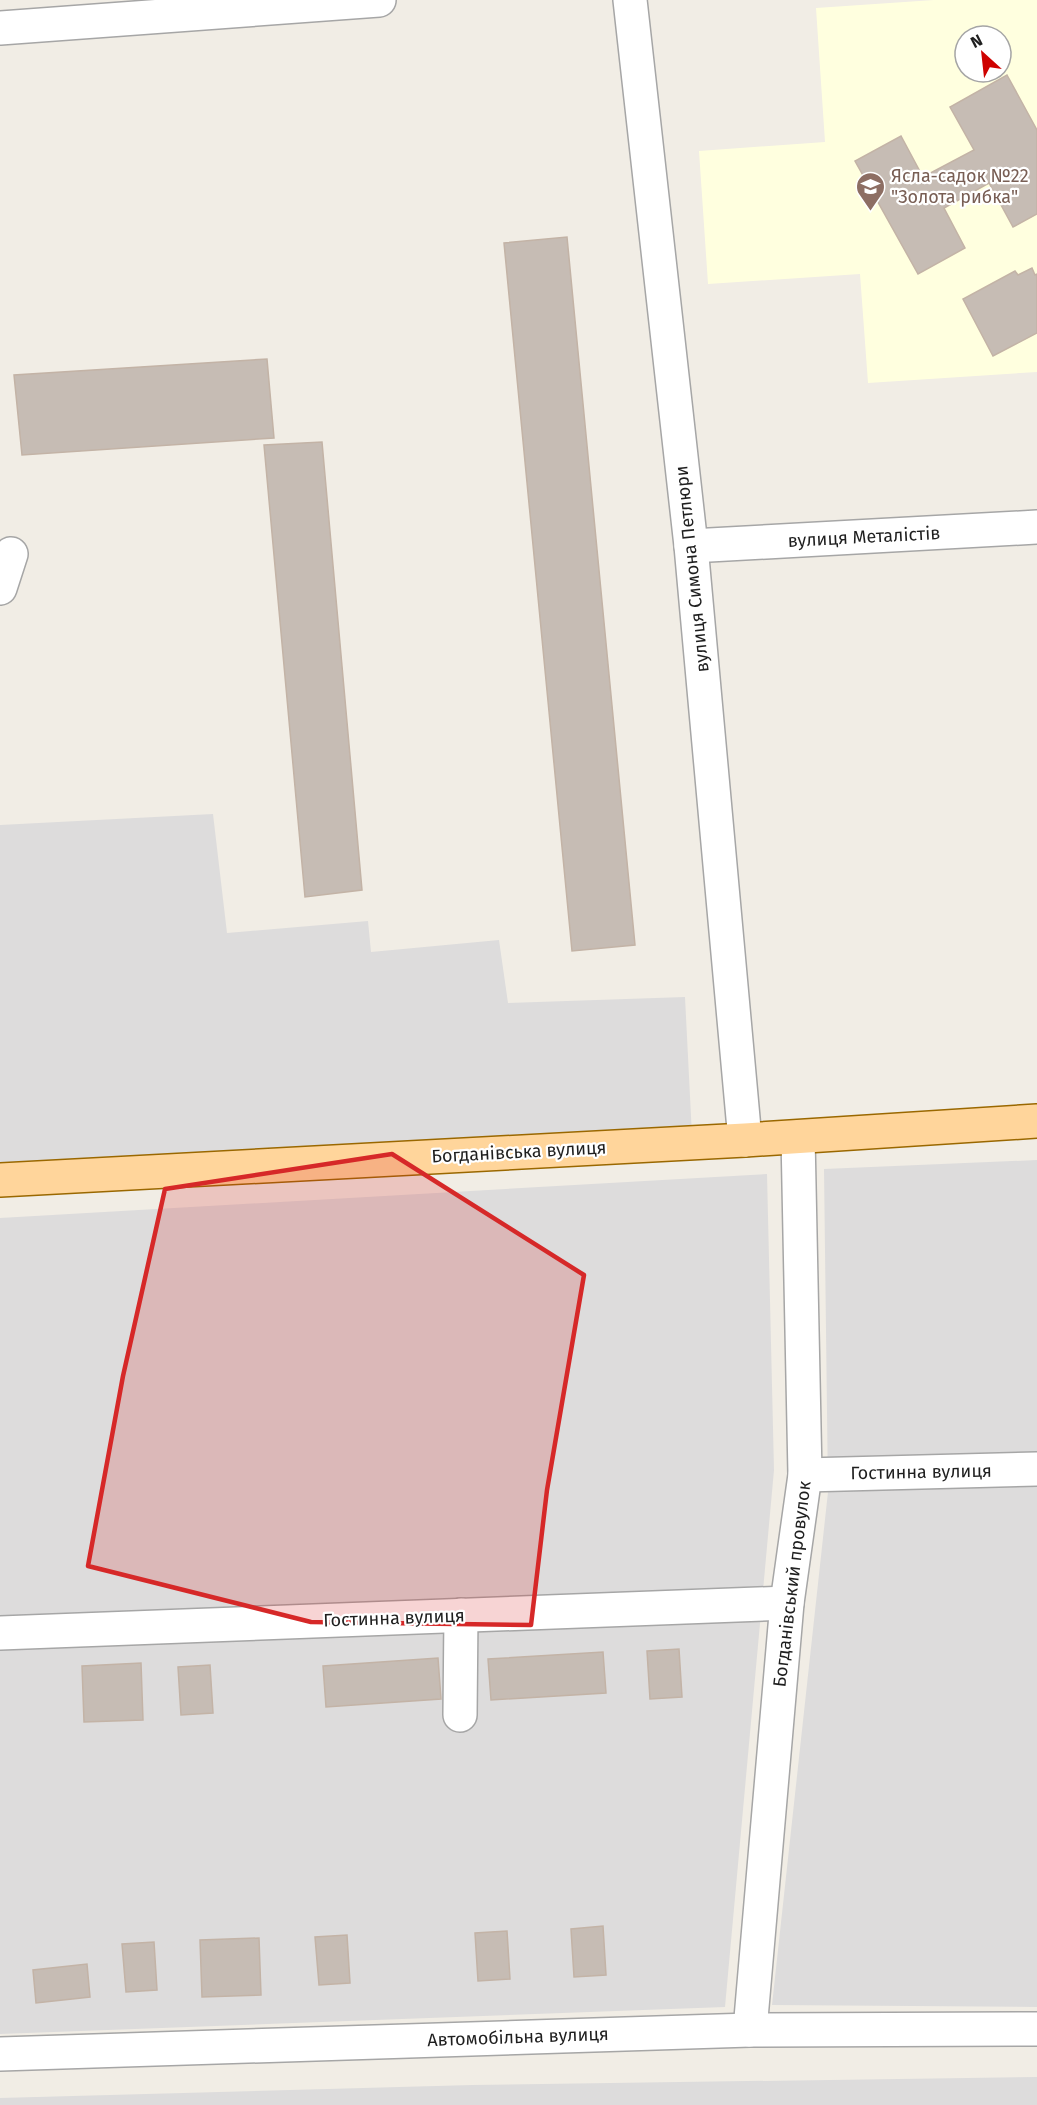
<svg xmlns="http://www.w3.org/2000/svg" width="1037" height="2105" viewBox="0 0 1037 2105" font-family="'Fira Sans',sans-serif">
<style>
.residential{fill:#dddcdc}
.education{fill:#ffffdf;fill-rule:evenodd}
.building{fill:#c6bcb4;stroke:#c3b3a6;stroke-width:1.5}
.lines{fill:none;stroke-linecap:round;stroke-linejoin:round}
.minor-casing{stroke:#a6a6a6;stroke-width:36}
.major-casing{stroke:#9a6800;stroke-width:36}
.minor{stroke:#fff;stroke-width:33}
.major{stroke:#ffd59b;stroke-width:33}
.marked{fill:#d62828;fill-opacity:0.2;stroke:#d62828;stroke-width:4.5;stroke-linejoin:round}
.labels{text-anchor:middle;stroke-width:4.5;stroke-linejoin:round;paint-order:stroke}
.education-label{font-size:18px;fill:#785e54;stroke:#fff;text-anchor:start}
.street-label{font-size:18px;fill:#1f1f1f;stroke:#fff}
</style>
<rect width="100%" height="100%" fill="#f1ede5"/>
<g class="residential">
<path d="M 213,814 L 227,933 L 368,921 L 371,952 L 499,940 L 508,1003 L 685,997 L 692,1136 L 0,1165 L 0,825 Z"/>
<path d="M 1037,1160 L 1037,2007 L 772,2005 L 828,1492 L 824,1169 Z"/>
<path d="M 767,1174 L 774,1470 L 725,2007 L 0,2034 L 0,1218 Z"/>
<path d="M 1037,2077 L 1037,2105 L 0,2105 L 0,2098 L 472,2085 Z"/>
</g>
<path class="education" d="M 934,0 L 1037,0 L 1037,372 L 868,383 L 860,274 L 708,284 L 699,151 L 825,142 L 816,8 ZM 965,36 L 1001,36 L 1001,72 L 965,72 Z"/>
<g class="building">
<path d="M 1007,75 L 1037,130 L 1037,214 L 1013,227 L 989,183 L 944,208 L 965,248 L 918,274 L 855,161 L 901,136 L 923,177 L 974,150 L 950,107 Z"/>
<path d="M 567,237 L 635,945 L 572,951 L 504,243 Z"/>
<path d="M 1032,268 L 1035,275 L 1037,274 L 1037,333 L 993,356 L 963,299 L 1015,271 L 1018,275 Z"/>
<path d="M 267,359 L 274,438 L 22,455 L 14,375 Z"/>
<path d="M 322,442 L 362,890 L 305,897 L 264,445 Z"/>
<path d="M 679,1649 L 682,1697 L 650,1699 L 647,1651 Z"/>
<path d="M 603,1652 L 606,1693 L 491,1700 L 488,1659 Z"/>
<path d="M 438,1658 L 441,1699 L 326,1707 L 323,1666 Z"/>
<path d="M 141,1663 L 143,1720 L 84,1722 L 82,1666 Z"/>
<path d="M 210,1665 L 213,1713 L 181,1715 L 178,1667 Z"/>
<path d="M 603,1926 L 606,1975 L 574,1977 L 571,1929 Z"/>
<path d="M 507,1931 L 510,1979 L 478,1981 L 475,1933 Z"/>
<path d="M 347,1935 L 350,1983 L 319,1985 L 315,1937 Z"/>
<path d="M 259,1938 L 261,1995 L 202,1997 L 200,1940 Z"/>
<path d="M 154,1942 L 157,1990 L 126,1992 L 122,1944 Z"/>
<path d="M 87,1964 L 90,1997 L 36,2003 L 33,1970 Z"/>
</g>
<g class="lines">
<defs>
<g id="minor">
<path d="M 630,0 L 691,546 L 745,1140"/>
<path d="M 0,28 L 379,0"/>
<path d="M 691,546 L 1037,527"/>
<path d="M 0,588 L 11,554"/>
<path d="M 805,1475 L 1037,1469"/>
<path d="M 0,1633 L 787,1603"/>
<path d="M 460,1715 L 461,1615"/>
<path d="M 750,2030 L 787,1603 L 805,1475 L 798,1137"/>
<path d="M 0,2054 L 750,2030 L 1037,2029"/>
</g>
<path id="major" d="M 0,1180 L 745,1140 L 1037,1121"/>
</defs>
<use href="#minor" class="minor-casing"/>
<use href="#major" class="major-casing"/>
<use href="#minor" class="minor"/>
<use href="#major" class="major"/>
</g>
<path class="marked" d="M 392,1154 L 584,1275 L 547,1490 L 531,1625 L 311,1622 L 88,1566 L 123,1376 L 165,1189 Z"/>
<defs>
<symbol id="school-pin" viewBox="-11 -11 22 30"><path d="M0 17L-7.5 6A9.5 9.5 0 1 1 7.5 6Z" fill="#8d6e63" stroke="#fff"/><path d="M0-5L7-2L0 1L-7-2ZM-4 1L0 2.5L4 1V4Q0 6-4 4Z" fill="#fff"/></symbol>
</defs>
<g fill-rule="evenodd">
<use href="#school-pin" x="854" y="170" width="33" height="45"/>
</g>
<g class="labels">
<g class="education-label">
<text x="891" y="182">Ясла-садок №22<tspan x="891" dy="21">"Золота рибка"</tspan></text>
</g>
<g class="street-label">
<text transform="translate(864 537) rotate(-3)" y="6">вулиця Металістів</text>
<text transform="translate(692 569) rotate(-96)" y="6">вулиця Симона Петлюри</text>
<text transform="translate(519 1152) rotate(-3)" y="6">Богданівська вулиця</text>
<text transform="translate(921 1472) rotate(-1)" y="6">Гостинна вулиця</text>
<text transform="translate(792 1584) rotate(-83)" y="6">Богданівський провулок</text>
<text transform="translate(394 1618) rotate(-2)" y="6">Гостинна вулиця</text>
<text transform="translate(518 2037) rotate(-2)" y="6">Автомобільна вулиця</text>
</g>
</g>
<g transform="translate(983 54) rotate(333)"><circle r="28" fill="#ffffff" stroke="#a5a5a5" stroke-width="1.5"/>
<path d="M0-4.5L10 22L0 15L-10 22Z" fill="#ce0200"/>
<text y="-9" font-size="16" font-weight="bold" text-anchor="middle" fill="#1f1f1f">N</text>
</g>
</svg>
